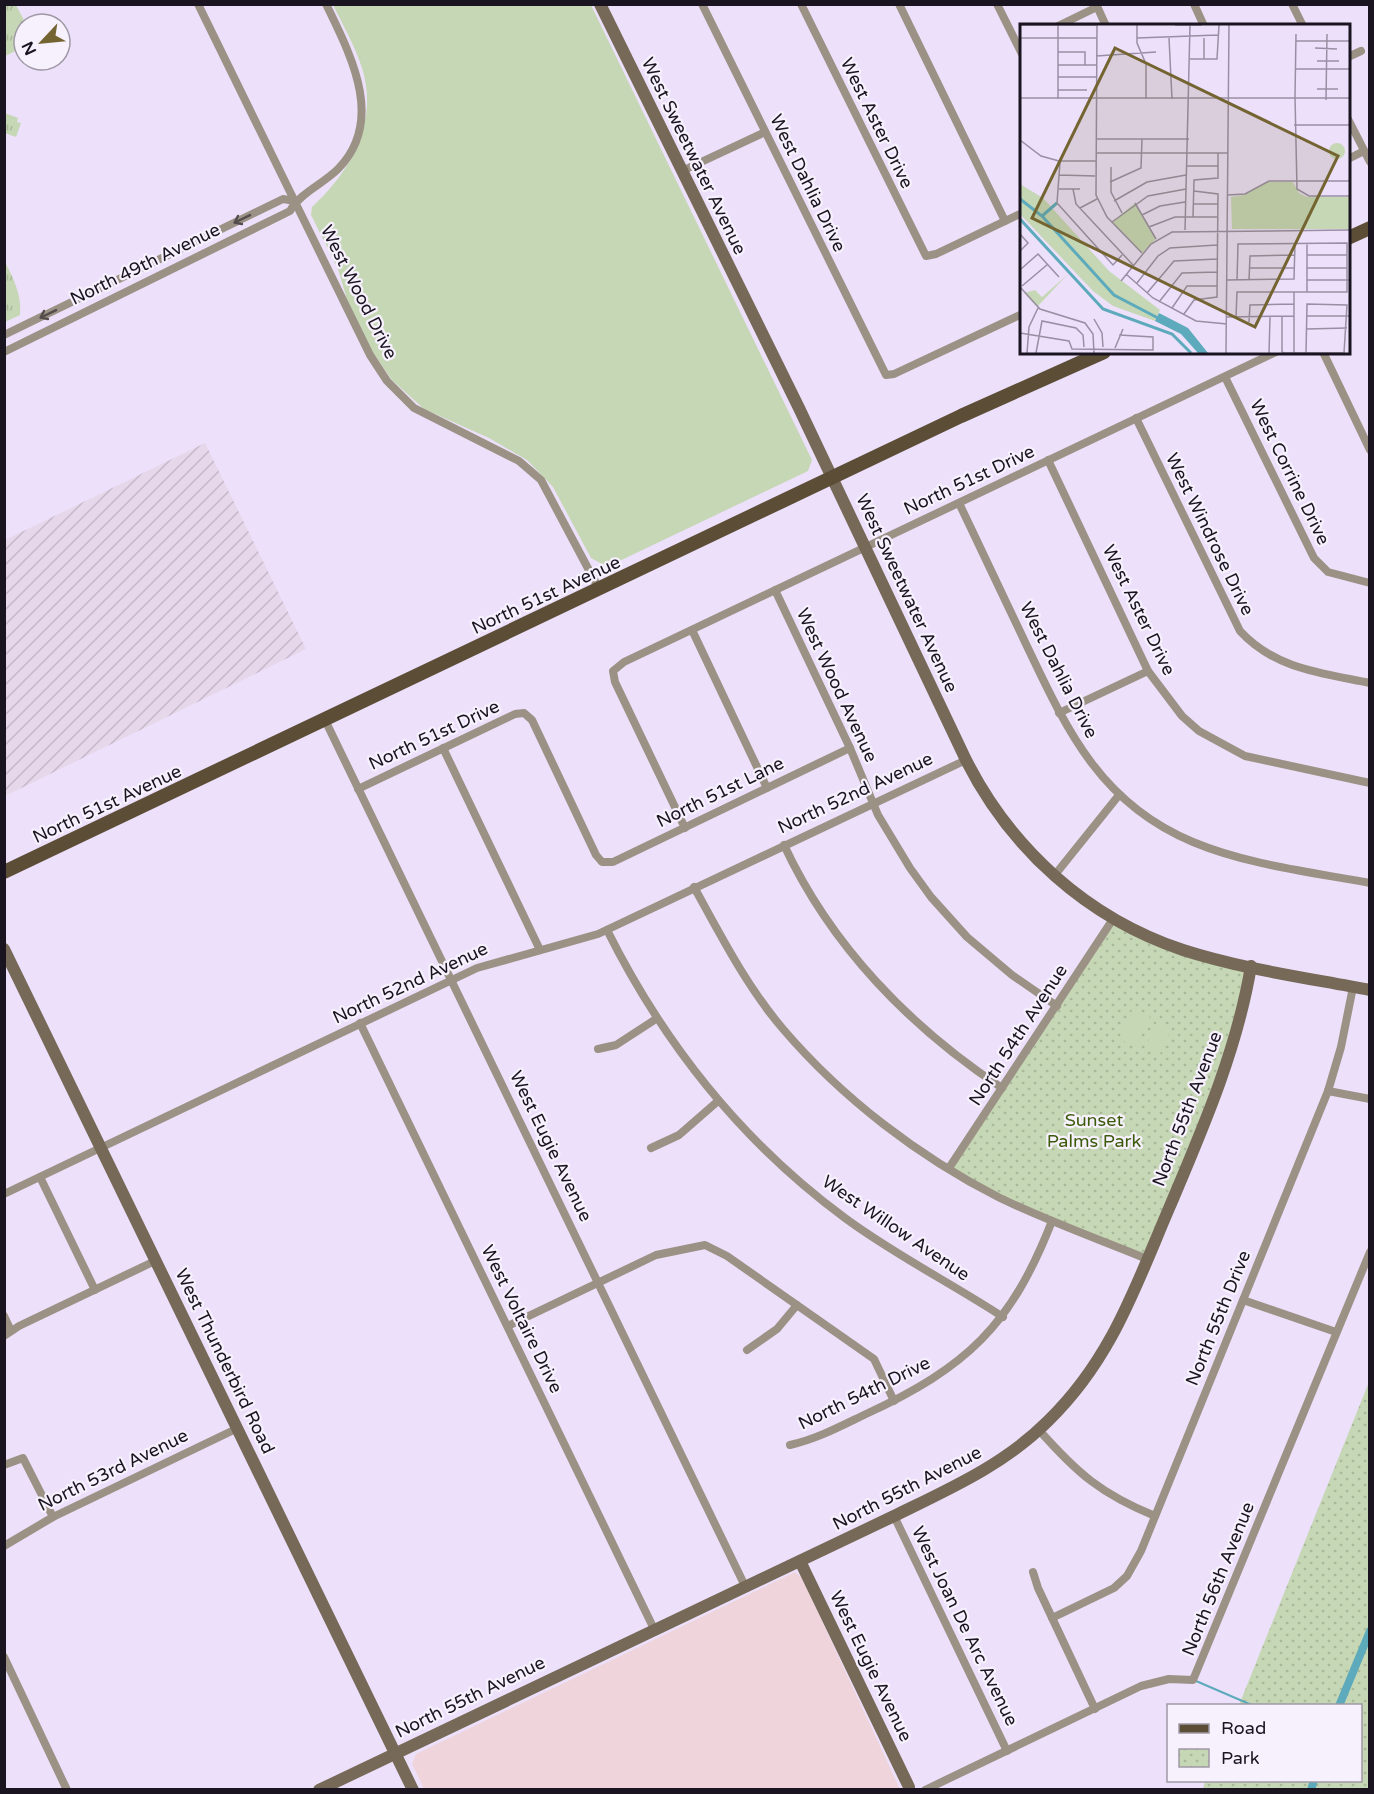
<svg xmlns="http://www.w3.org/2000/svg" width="1374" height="1794" viewBox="0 0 1374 1794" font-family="'Varela Round',sans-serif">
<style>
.industrial{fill:url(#industrial-furrows)}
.medical{fill:#efd5db}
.grass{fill:url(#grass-tufts)}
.park{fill:url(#park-dots)}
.garden{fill:#c6d7b5}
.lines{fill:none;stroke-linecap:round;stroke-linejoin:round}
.stream{stroke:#5caabb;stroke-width:2}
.canal{stroke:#5caabb;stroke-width:8}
.street{stroke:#9b9285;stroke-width:8}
.secondary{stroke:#766957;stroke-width:12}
.primary{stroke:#5c4d36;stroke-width:14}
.oneway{stroke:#544d4d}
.labels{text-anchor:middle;stroke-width:4.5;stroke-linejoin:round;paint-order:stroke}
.street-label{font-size:18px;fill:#1a1420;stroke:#f7f1fe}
.park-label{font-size:18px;fill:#3c5b09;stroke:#f7f1fe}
.inset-river{fill:none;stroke:#5caabb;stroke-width:3}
.inset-road{fill:none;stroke:#998ea3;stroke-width:1.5}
.view{fill:#746431;fill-opacity:0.15;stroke:#746431;stroke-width:3}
.inset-edge{fill:none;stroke:#1a1420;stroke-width:3}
</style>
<defs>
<pattern id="industrial-furrows" width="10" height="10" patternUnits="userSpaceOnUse" patternTransform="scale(1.5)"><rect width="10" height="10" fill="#e6d7ea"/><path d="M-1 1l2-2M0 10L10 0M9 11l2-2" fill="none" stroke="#c5b8c8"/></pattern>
<pattern id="grass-tufts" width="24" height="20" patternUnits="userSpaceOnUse" patternTransform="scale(1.5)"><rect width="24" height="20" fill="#c6d7b5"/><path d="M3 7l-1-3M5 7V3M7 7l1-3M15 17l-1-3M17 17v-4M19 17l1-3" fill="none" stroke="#aab89b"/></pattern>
<pattern id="park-dots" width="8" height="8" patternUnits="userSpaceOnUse" patternTransform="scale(1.5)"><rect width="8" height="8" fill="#c6d7b5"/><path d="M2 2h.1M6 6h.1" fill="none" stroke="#aab89b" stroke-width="1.8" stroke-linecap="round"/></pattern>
</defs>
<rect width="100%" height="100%" fill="#ede0fb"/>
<path class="industrial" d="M 205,443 L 306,649 L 5,796 L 5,540 Z"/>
<path class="medical" d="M 795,1572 L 802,1578 L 900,1789 L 424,1789 L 412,1764 L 416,1754 Z"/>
<g class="grass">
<path d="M 5,4 L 16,5 L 26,24 L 24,47 L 5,56 Z"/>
<path d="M 5,113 L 18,118 L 17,122 L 21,123 L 16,137 L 5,133 Z"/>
<path d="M 4,260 C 13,277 22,295 20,315 L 5,322 Z"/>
</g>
<g class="park">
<path d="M 1113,919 L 1145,935 L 1251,966 L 1243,1005 L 1147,1259 L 1052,1221 L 949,1168 Z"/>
<path d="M 1369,1382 L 1369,1789 L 1203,1789 L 1205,1781 L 1360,1780 L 1360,1706 L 1239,1705 Z"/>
</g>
<g class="garden">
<path d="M 333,5 L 591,5 L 812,460 L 808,471 L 611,565 L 602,564 L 591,558 L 553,487 L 527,460 L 489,438 L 424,409 L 392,380 L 371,350 L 348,303 L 338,269 L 311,215 L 312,207 C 351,171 379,122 362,68 C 355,46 343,25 333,5 Z"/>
<path d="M 1133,1008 L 1150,1016 L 1136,1047 L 1119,1039 Z"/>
<path d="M 1157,1022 L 1171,1028 L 1160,1054 L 1145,1048 Z"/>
</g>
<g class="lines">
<path class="stream" d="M 1196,1681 L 1254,1706"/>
<g class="canal">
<path d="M 1339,1706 L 1370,1631"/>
<path d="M 1311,1790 L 1314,1780"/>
</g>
<g class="street">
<path d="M 198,4 L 370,355 L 387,381 L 414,408 L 519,461 L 541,480 L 599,589"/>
<path d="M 702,4 L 886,375 L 894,374 L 1022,314"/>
<path d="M 801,4 L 926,256 L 936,254 L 1022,213"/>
<path d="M 899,4 L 1005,221"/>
<path d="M 997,4 L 1022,54"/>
<path d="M 1096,4 L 1106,26"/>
<path d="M 1194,4 L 1204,26"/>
<path d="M 1292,4 L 1303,26"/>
<path d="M 1058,26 L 1097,7"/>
<path d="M 1348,57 L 1361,51"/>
<path d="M 1348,119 L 1370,162"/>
<path d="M 1348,159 L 1364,151"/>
<path d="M 682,171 L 765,132"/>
<path d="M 4,335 L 283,199 L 295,201"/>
<path d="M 4,352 L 290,211 C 300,193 323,184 338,169 C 386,120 350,54 326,4"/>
<path d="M 1323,352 L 1370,450"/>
<path d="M 1225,377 L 1314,558 L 1328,572 L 1370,583"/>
<path d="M 1136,418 L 1240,631 C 1275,669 1321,673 1370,683"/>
<path d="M 1048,460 L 1148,671 L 1182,716 L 1199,731 L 1245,756 L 1370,783"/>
<path d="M 959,503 C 981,549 1003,596 1025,642 C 1066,728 1099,803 1193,842 C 1248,865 1311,872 1370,883"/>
<path d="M 775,590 L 850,748 L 878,815 L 910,868 L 931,897 L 967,937 L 1012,975 L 1057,1006"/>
<path d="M 692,630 L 767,788"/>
<path d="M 1059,713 L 1148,671"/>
<path d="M 325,720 L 745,1586"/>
<path d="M 443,748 L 540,950"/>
<path d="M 358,789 L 515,714 L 524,713 L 532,720 L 596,855 L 602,862 L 613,862 L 850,748"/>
<path d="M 685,828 L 615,682 L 613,671 L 624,662 L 1276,352"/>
<path d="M 784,845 C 831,946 910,1027 1002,1088"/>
<path d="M 1054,876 L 1119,795"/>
<path d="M 694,887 C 721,936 747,987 783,1029 C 842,1098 919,1157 1000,1198 C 1048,1221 1098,1239 1147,1259"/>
<path d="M 607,930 C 664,1044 742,1142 845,1218 C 895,1255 951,1283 1003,1317"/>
<path d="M 360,1023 L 654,1629"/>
<path d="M 598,1049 L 616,1045 L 656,1019"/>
<path d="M 1328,1091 L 1370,1099"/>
<path d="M 651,1148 L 679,1135 L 718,1101"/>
<path d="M 949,1168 L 1113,919"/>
<path d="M 40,1177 L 95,1290"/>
<path d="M 4,1194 L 477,968 L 598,934 L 966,760"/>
<path d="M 1243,1300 L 1336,1332"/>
<path d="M 4,1316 L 11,1331"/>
<path d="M 508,1326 L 656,1255 L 705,1245 L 727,1256 L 874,1359 L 894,1401"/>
<path d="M 4,1336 L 19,1326 L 157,1260"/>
<path d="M 747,1350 L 777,1329 L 797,1305"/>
<path d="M 1039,1430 C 1077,1473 1101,1494 1155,1516"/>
<path d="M 790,1445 C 817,1439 841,1426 866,1414 C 967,1367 1011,1326 1052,1221"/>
<path d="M 4,1465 L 23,1458 L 53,1517"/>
<path d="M 894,1516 L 1007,1751"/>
<path d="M 4,1546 L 53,1517 L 238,1428"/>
<path d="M 1033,1572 L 1038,1588 L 1095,1709"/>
<path d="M 1052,1618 L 1114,1588 L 1127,1576 L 1141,1551 L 1328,1091 L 1341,1047 L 1353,987"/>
<path d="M 4,1657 L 67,1790"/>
<path d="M 925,1790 L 1141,1686 L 1169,1679 L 1193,1680 L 1370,1252"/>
</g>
<g class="secondary">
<path d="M 600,4 L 799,408 L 966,760 C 1011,849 1087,918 1183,950 C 1242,969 1308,978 1370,990"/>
<path d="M 4,949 L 413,1790"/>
<path d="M 800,1561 L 909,1787"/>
<path d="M 319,1790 L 894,1516 C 949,1489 1004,1465 1048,1421 C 1112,1359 1136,1285 1170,1206 C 1203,1128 1237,1050 1251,966"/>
</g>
<g class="primary">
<path d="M 1348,238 L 1370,228"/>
<path d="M 4,872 L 961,416 L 1104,352"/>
</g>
</g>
<defs><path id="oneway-shaft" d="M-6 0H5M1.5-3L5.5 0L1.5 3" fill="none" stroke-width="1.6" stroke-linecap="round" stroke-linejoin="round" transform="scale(1.5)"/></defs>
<g class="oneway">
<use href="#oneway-shaft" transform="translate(242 219) rotate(154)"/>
<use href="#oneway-shaft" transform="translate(48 314) rotate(154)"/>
</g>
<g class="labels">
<g class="street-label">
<text transform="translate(877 123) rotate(64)" y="6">West Aster Drive</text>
<text transform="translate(694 156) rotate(64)" y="6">West Sweetwater Avenue</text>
<text transform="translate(808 183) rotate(64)" y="6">West Dahlia Drive</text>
<text transform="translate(145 264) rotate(-26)" y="6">North 49th Avenue</text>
<text transform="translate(359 292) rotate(63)" y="6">West Wood Drive</text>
<text transform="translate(1290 472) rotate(64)" y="6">West Corrine Drive</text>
<text transform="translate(969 480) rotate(-25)" y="6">North 51st Drive</text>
<text transform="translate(1210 534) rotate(64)" y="6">West Windrose Drive</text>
<text transform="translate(907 593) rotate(65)" y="6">West Sweetwater Avenue</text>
<text transform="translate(546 595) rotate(-25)" y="6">North 51st Avenue</text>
<text transform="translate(1139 610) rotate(64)" y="6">West Aster Drive</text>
<text transform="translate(1059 670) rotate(63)" y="6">West Dahlia Drive</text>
<text transform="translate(837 685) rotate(65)" y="6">West Wood Avenue</text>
<text transform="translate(434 735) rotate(-25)" y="6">North 51st Drive</text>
<text transform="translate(720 792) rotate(-26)" y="6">North 51st Lane</text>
<text transform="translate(855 793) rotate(-25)" y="6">North 52nd Avenue</text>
<text transform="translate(107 804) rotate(-25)" y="6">North 51st Avenue</text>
<text transform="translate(410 983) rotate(-25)" y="6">North 52nd Avenue</text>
<text transform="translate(1018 1035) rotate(-57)" y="6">North 54th Avenue</text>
<text transform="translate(1187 1109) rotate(-69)" y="6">North 55th Avenue</text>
<text transform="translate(551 1146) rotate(64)" y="6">West Eugie Avenue</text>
<text transform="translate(896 1228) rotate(34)" y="6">West Willow Avenue</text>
<text transform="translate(1218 1318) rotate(-68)" y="6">North 55th Drive</text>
<text transform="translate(522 1319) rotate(64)" y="6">West Voltaire Drive</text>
<text transform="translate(225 1361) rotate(64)" y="6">West Thunderbird Road</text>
<text transform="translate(864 1393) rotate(-26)" y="6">North 54th Drive</text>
<text transform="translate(113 1470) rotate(-26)" y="6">North 53rd Avenue</text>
<text transform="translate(907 1488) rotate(-27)" y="6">North 55th Avenue</text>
<text transform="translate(1218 1579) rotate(-68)" y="6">North 56th Avenue</text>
<text transform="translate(965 1626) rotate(64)" y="6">West Joan De Arc Avenue</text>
<text transform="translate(871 1666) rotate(64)" y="6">West Eugie Avenue</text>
<text transform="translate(470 1697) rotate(-26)" y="6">North 55th Avenue</text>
</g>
<g class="park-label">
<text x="1094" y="1126">Sunset<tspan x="1094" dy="21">Palms Park</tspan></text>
</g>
</g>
<g transform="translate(1020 24)">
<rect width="330" height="330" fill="#ede0fb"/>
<path d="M309 127a8 8 0 1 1 16 0a8 8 0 1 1-16 0ZM 47,251 L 17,283 L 4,269 L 15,266 L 22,273 Z" fill="#c6d7b5"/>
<path d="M 0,160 L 23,174 L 89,247 L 140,286 L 135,297 L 93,282 L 73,267 L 0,190 ZM 115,179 L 136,215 L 122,229 L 92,198 Z" fill="#c6d7b5"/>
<path d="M 247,158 L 273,158 L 279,169 L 287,173 L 330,173 L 330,205 L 212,205 L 211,173 L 224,171 Z" fill="#c6d7b5"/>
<path d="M 139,289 L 168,304 L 188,329 L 178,329 L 161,310 L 135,297 Z" fill="#5caabb"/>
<path class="inset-river" d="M 0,175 L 22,192 L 94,271 L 138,294M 22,192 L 37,179M 0,195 L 83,285 L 152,310 L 171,329"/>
<path class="inset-road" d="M 0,1 L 77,1M 77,1 L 76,171 L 87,193 L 122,229M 117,1 L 117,19 L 126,40 L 126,75M 155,1 L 182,1M 0,14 L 77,14M 117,14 L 198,11M 149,14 L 152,75M 276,17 L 330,17M 295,24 L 317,25M 38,28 L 65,28 L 65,41M 76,32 L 136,28M 170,35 L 197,35 L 199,1M 184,35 L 184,14M 297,37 L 319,37M 38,41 L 76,41M 276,45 L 330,45M 38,53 L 76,53M 297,65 L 318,65M 38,66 L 67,66M 275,72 L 277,165 L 289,172 L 330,172M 275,73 L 276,10M 0,74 L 330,74M 38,75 L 38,1M 306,76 L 307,10M 274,101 L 330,101M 76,115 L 169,115M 0,116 L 21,132 L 39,137M 76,129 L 208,129M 41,137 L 76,137M 40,138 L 37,179 L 93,241 L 102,231M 167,142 L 198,142M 91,143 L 91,168 L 102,189M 39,151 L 75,152M 90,158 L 121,144 L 122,115M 39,165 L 60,165M 53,165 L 56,180 L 113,241M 208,171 L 225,170 L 249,157 L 330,157M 94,177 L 127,158 L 166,151M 115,179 L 136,215M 174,180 L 198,180M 60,184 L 77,175M 122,191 L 140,182 L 165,178M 173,193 L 174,156 L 198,154 L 198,129M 92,198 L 128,172 L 166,165M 129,203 L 155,193 L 198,193M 165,206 L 170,1M 0,210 L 8,219 L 0,227M 287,231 L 327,231M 230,244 L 274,244M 287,244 L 327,244M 1,245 L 18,230 L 39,253M 106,250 L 133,274 L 176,297 L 207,300M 207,256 L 274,255 L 275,219M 229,256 L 230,232 L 275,231M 287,256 L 330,256M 101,257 L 131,220 L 152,208 L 330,206M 117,259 L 138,232 L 150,224 L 197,221M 2,262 L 28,240M 1,264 L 20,285 L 65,299 L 73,310 L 74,329M 287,268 L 287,219M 127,269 L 154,237 L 197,235M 139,278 L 162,249 L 197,248M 0,284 L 0,304M 152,284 L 167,262 L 197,262M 164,290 L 174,276 L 197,273 L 198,170 L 174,167M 262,292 L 262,328 L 264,329 L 324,329 L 327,281 L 287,280 L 286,329M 286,292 L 330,292M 207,293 L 274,292M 216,293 L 217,268 L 327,268 L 327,219 L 218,220 L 217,256M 74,295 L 82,309 L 83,323M 229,298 L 230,281 L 274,280M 286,305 L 327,304M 0,309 L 49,317 L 52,325 L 133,326 L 133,313 L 99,311M 95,324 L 103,305M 7,329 L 9,303 L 18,284M 16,329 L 22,297 L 56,304 L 63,311 L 64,323M 206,329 L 209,1M 249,329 L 250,293M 274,329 L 274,268"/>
<path class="view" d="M 95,24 L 318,132 L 235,303 L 12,194 Z"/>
<rect width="330" height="330" class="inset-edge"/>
</g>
<rect width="1374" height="1794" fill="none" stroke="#1a1420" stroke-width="12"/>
<rect x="1167" y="1704" width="195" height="78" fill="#f7f1fe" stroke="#9f99a5" stroke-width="1.5"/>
<rect x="1179" y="1724" width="30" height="9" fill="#5c4d36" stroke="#9f99a5" stroke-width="1.5"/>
<text x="1221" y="1734" font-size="18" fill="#1a1420">Road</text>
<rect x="1179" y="1749" width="30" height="18" fill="url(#park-dots)" stroke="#9f99a5" stroke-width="1.5"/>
<text x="1221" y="1764" font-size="18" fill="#1a1420">Park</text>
<g transform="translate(42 42) rotate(244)"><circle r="28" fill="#f7f1fe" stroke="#9f99a5" stroke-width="1.5"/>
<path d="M0-4.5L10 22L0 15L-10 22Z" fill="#746431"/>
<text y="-9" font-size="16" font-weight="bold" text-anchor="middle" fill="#1a1420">N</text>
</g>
</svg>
